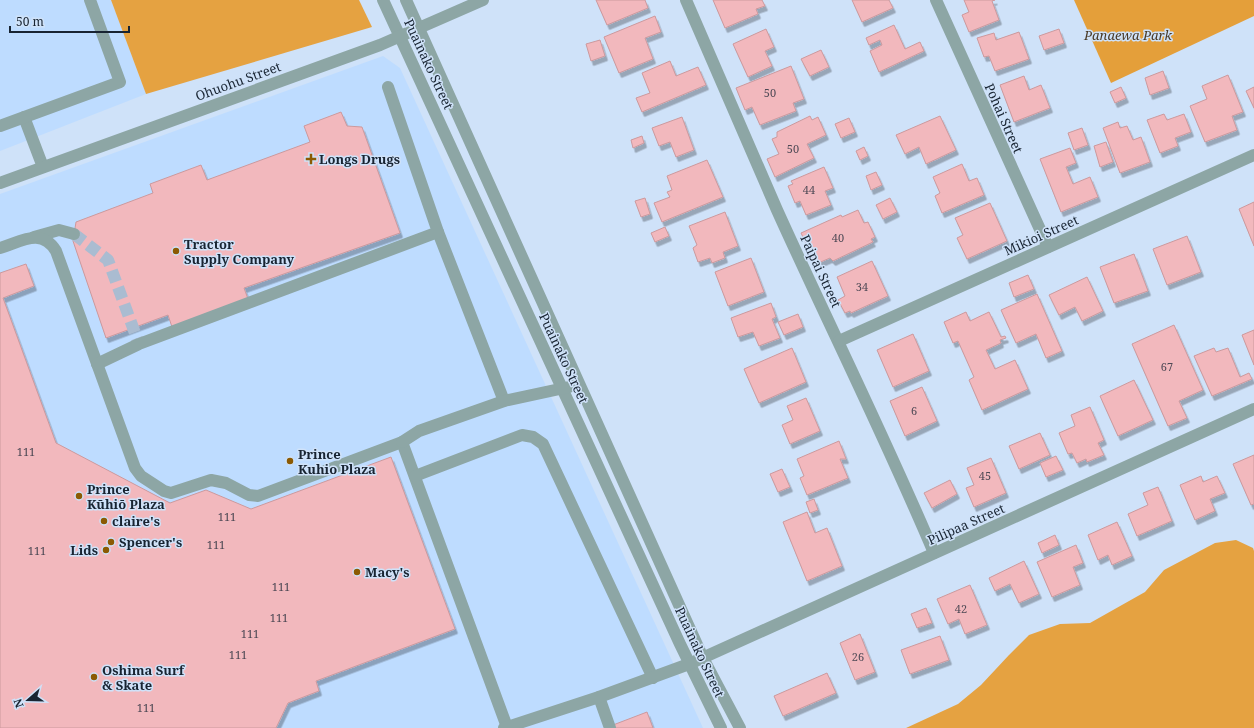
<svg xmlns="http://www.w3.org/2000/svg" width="1254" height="728" viewBox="0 0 1254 728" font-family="'Noto Serif',serif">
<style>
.built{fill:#bedcff}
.green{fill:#e49f3a}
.forest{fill:#e5a241}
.building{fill:#f2b8bd;stroke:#cc999d;filter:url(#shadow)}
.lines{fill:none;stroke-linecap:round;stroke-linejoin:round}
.minor-tunnel{stroke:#aabcd1;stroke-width:12;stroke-dasharray:12 6;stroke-linecap:butt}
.minor{stroke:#8da6a5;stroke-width:12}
.poi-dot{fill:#8b5a03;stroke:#cfe2f9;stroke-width:1.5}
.labels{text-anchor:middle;stroke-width:3;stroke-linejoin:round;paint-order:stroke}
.number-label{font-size:11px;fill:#4e4955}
.park-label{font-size:13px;font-style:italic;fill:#493925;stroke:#cfe2f9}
.street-label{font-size:13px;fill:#182432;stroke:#cfe2f9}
.poi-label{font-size:13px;font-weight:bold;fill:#182432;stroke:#cfe2f9;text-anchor:start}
</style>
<defs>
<filter id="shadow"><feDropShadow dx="2.5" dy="4.5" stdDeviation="0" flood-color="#0004"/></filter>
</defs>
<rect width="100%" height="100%" fill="#cfe2f9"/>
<g class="built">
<path d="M 0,0 L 111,0 L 146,94 L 0,151 Z"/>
<path d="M 383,56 L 400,68 L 703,728 L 0,728 L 0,194 Z"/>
</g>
<path class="green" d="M 1074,0 L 1254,0 L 1254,16 L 1111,83 Z"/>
<g class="forest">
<path d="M 111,0 L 359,0 L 372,27 L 146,94 Z"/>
<path d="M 1236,540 L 1253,548 L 1254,551 L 1254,728 L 906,728 L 958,704 L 981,685 L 1009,655 L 1029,635 L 1060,624 L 1090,623 L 1145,592 L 1164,570 L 1215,543 Z"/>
</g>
<g class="building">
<path d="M 596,0 L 645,0 L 648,8 L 607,25 Z"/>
<path d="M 713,0 L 762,0 L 765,6 L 756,9 L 758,14 L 725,28 Z"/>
<path d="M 852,0 L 889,0 L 893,8 L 862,22 Z"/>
<path d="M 964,0 L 995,0 L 992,1 L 999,20 L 969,32 L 962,15 L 969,12 Z"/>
<path d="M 655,16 L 661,32 L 645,38 L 653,59 L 619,73 L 604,37 Z"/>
<path d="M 894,25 L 905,49 L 920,42 L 924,51 L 879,72 L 870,51 L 882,45 L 880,40 L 869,45 L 866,38 Z"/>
<path d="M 766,29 L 774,47 L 765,51 L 772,66 L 748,77 L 733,44 Z"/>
<path d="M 1059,29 L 1064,43 L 1044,50 L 1039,36 Z"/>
<path d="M 1019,32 L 1029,59 L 995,71 L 989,56 L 984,57 L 977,38 L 994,33 L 996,40 Z"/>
<path d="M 600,40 L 605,56 L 591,61 L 586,44 Z"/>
<path d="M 821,50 L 829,67 L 810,76 L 801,59 Z"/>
<path d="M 670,61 L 676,76 L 698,67 L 706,85 L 642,112 L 636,98 L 650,93 L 642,73 Z"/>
<path d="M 791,66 L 804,99 L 793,103 L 796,111 L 760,125 L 752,107 L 745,110 L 736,88 Z"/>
<path d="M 1163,71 L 1169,88 L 1150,95 L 1145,78 Z"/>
<path d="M 1228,75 L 1243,112 L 1232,116 L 1237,130 L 1205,142 L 1190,106 L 1207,99 L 1202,86 Z"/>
<path d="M 1024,76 L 1029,90 L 1041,85 L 1050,108 L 1014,122 L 1000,85 Z"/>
<path d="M 1121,87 L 1126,98 L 1115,103 L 1110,92 Z"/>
<path d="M 1254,87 L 1254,108 L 1246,91 Z"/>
<path d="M 341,112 L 347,126 L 362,127 L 400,233 L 244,288 L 248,299 L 172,327 L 168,315 L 106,338 L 73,241 L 76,222 L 153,193 L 150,184 L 201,165 L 207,180 L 310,142 L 304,126 Z"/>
<path d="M 1164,114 L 1167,120 L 1184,114 L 1191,132 L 1175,138 L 1178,146 L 1160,153 L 1147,120 Z"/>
<path d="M 810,116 L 812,120 L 818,117 L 826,135 L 807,144 L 814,158 L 775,177 L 767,159 L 779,154 L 772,139 L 777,137 L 777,132 Z"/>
<path d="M 940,116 L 956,150 L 926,164 L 919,147 L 905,154 L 896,135 Z"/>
<path d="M 682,117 L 694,150 L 676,157 L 670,142 L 659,146 L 652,128 Z"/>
<path d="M 849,118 L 855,132 L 841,138 L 835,124 Z"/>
<path d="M 1118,122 L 1120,128 L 1127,126 L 1133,140 L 1141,137 L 1150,162 L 1120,173 L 1103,128 Z"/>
<path d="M 1082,128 L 1088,145 L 1074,150 L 1068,133 Z"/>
<path d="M 642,136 L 644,143 L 633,148 L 631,140 Z"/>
<path d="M 1106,142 L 1113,162 L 1100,167 L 1094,146 Z"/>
<path d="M 864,147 L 868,156 L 860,160 L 856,151 Z"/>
<path d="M 1070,148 L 1076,163 L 1066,167 L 1073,184 L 1090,177 L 1098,197 L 1061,212 L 1040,159 Z"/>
<path d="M 707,160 L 723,197 L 662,222 L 654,203 L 670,197 L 667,192 L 672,190 L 667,176 Z"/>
<path d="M 962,164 L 969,181 L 977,178 L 984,195 L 942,213 L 935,196 L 940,193 L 933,177 Z"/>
<path d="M 824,167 L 833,188 L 825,191 L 831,205 L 806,215 L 800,201 L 795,203 L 788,186 L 793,184 L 791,181 Z"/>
<path d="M 876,172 L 882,185 L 871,190 L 866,176 Z"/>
<path d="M 645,198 L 650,214 L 641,217 L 635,201 Z"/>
<path d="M 890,198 L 897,212 L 883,219 L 876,205 Z"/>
<path d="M 1254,202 L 1254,246 L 1239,209 Z"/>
<path d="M 990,203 L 1007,241 L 967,259 L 957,238 L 963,235 L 955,218 Z"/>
<path d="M 858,210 L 864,223 L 868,222 L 875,237 L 871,239 L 873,242 L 833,261 L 830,258 L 816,264 L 801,233 L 841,215 L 842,217 Z"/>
<path d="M 725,212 L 738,246 L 723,252 L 725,258 L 712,263 L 710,258 L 698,262 L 693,248 L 697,245 L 689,226 Z"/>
<path d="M 665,227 L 669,236 L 655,242 L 651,233 Z"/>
<path d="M 1187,236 L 1201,272 L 1167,285 L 1153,249 Z"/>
<path d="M 1134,254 L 1148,291 L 1114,303 L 1100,267 Z"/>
<path d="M 751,258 L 764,292 L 728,306 L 715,272 Z"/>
<path d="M 872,261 L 888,296 L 851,313 L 850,311 L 845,313 L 838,300 L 845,296 L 837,277 Z"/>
<path d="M 26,264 L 34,286 L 3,298 L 56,443 L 170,503 L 206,490 L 251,509 L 391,457 L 455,629 L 316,681 L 319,691 L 288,703 L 276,728 L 0,728 L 0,273 Z"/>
<path d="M 1028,275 L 1034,289 L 1014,297 L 1009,283 Z"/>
<path d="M 1087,277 L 1103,311 L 1082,321 L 1075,307 L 1059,315 L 1049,295 Z"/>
<path d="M 1037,294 L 1062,351 L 1046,358 L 1036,334 L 1016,343 L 1001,310 Z"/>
<path d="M 771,303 L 776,317 L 772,319 L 780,338 L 759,346 L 753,332 L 738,337 L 731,318 Z"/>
<path d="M 966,312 L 970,321 L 989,312 L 1001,337 L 1005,336 L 1006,338 L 1000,340 L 1001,343 L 986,350 L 995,369 L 1015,360 L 1028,389 L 982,410 L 969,380 L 974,377 L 958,341 L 953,343 L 944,322 Z"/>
<path d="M 798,314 L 803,327 L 784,335 L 778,322 Z"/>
<path d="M 1174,325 L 1203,390 L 1179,401 L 1187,418 L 1168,426 L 1132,344 Z"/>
<path d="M 1254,330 L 1254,365 L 1242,335 Z"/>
<path d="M 913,334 L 929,371 L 893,387 L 877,350 Z"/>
<path d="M 792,348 L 806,382 L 759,403 L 744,369 Z"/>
<path d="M 1214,348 L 1216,352 L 1228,348 L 1240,377 L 1249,373 L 1252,379 L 1212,396 L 1194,356 Z"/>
<path d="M 1134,380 L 1153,420 L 1118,436 L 1100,396 Z"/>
<path d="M 922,387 L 937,421 L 905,436 L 890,401 Z"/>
<path d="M 806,398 L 820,431 L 790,444 L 782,425 L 793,420 L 787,406 Z"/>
<path d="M 1090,407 L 1104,440 L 1098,443 L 1104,455 L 1087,462 L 1086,459 L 1077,463 L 1072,453 L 1068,454 L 1059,433 L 1075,426 L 1071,415 Z"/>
<path d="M 1040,433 L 1050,455 L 1019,469 L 1009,446 Z"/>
<path d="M 839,441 L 846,459 L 840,459 L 848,478 L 807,495 L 800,478 L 804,476 L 797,459 Z"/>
<path d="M 1254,455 L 1254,504 L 1251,505 L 1233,464 Z"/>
<path d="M 1056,456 L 1063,470 L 1046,477 L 1040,463 Z"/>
<path d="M 991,458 L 1006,493 L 974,507 L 966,488 L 974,485 L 967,468 Z"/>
<path d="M 782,469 L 790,487 L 778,492 L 770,474 Z"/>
<path d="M 1201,476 L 1203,482 L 1217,476 L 1225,493 L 1210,499 L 1215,511 L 1195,520 L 1180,485 Z"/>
<path d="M 950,480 L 957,494 L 932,508 L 924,493 Z"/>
<path d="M 1158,487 L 1172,521 L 1137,536 L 1128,514 L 1148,505 L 1143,493 Z"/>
<path d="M 814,499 L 818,510 L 810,513 L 806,502 Z"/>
<path d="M 807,512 L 815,533 L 827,528 L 842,566 L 807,581 L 783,522 Z"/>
<path d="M 1117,522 L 1132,556 L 1112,565 L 1108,555 L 1098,560 L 1088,535 Z"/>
<path d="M 1055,535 L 1059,545 L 1042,553 L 1038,543 Z"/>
<path d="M 1076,545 L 1083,563 L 1073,567 L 1080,585 L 1052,597 L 1037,562 Z"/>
<path d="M 1024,561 L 1039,594 L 1019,603 L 1010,584 L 995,591 L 989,578 Z"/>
<path d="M 970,585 L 987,625 L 965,634 L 959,619 L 948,624 L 937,599 Z"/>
<path d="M 926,608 L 932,623 L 917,628 L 911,614 Z"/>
<path d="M 860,634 L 875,672 L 855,680 L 840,643 Z"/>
<path d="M 940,636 L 949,660 L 910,674 L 901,650 Z"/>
<path d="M 827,673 L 836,693 L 783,716 L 774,696 Z"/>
<path d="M 647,712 L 653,728 L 614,728 L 613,725 Z"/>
</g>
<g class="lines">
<path class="minor-tunnel" d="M 74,234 L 108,260 L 139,344"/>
<g class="minor">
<path d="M 383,0 L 680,644 L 721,728"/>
<path d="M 406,0 L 703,658 L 740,728"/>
<path d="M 686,0 C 716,70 746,140 777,210 C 829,325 885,437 934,553"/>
<path d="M 936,0 L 1048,247"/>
<path d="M 24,117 L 43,167"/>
<path d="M 0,126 L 120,82 L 90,0"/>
<path d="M 0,183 L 380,45 L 483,0"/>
<path d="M 438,232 L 504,401"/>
<path d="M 34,237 L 59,230 L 74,234"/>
<path d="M 0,248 C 21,242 41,227 56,251 L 135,468 L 141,476 L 164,491 L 171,493 L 211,480 L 226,483 L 249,495 L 258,496 L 402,442 L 507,727"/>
<path d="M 839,341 L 1254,155"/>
<path d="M 97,364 L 139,344 L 438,232 L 388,87"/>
<path d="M 402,442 L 419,431 L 504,401 L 569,387"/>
<path d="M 415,476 L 522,435 L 533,437 L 543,444 L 653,678"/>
<path d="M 599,697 L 610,728"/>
<path d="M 504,728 L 599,697 L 689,664 L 1254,409"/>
</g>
</g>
<g class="poi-dot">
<path d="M309 153h4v4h4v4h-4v4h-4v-4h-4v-4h4z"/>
<circle cx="176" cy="251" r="4"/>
<circle cx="290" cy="461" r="4"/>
<circle cx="79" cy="496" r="4"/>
<circle cx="104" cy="521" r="4"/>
<circle cx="111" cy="542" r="4"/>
<circle cx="106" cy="550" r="4"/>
<circle cx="357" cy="572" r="4"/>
<circle cx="94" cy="677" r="4"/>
</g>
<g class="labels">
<g class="number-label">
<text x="770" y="97">50</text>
<text x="793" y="153">50</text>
<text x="809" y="194">44</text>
<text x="838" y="242">40</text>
<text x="862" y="291">34</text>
<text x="1167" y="371">67</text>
<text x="914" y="415">6</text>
<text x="26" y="456">111</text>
<text x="985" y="480">45</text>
<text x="227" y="521">111</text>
<text x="216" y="549">111</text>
<text x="37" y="555">111</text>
<text x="281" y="591">111</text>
<text x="961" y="613">42</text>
<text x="279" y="622">111</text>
<text x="250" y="638">111</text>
<text x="238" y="659">111</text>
<text x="858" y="661">26</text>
<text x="146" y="712">111</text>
</g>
<g class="park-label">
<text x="1128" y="40">Panaewa Park</text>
</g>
<g class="street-label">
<text transform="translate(429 64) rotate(65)" y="5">Puainako Street</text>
<text transform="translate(238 81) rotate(-20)" y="5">Ohuohu Street</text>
<text transform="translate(1004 118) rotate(66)" y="5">Pohai Street</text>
<text transform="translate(1041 235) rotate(-24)" y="5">Mikioi Street</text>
<text transform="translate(821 271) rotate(65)" y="5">Paipai Street</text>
<text transform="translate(564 358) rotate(65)" y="5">Puainako Street</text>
<text transform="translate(966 524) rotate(-24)" y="5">Pilipaa Street</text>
<text transform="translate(700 652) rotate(65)" y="5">Puainako Street</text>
</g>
<g class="poi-label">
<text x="319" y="164">Longs Drugs</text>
<text x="184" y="249">Tractor<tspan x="184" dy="15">Supply Company</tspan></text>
<text x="298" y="459">Prince<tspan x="298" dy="15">Kuhio Plaza</tspan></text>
<text x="87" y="494">Prince<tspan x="87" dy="15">Kūhiō Plaza</tspan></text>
<text x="112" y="526">claire's</text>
<text x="119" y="547">Spencer's</text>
<text x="98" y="555" text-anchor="end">Lids</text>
<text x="365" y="577">Macy's</text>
<text x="102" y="675">Oshima Surf<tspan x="102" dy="15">&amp; Skate</tspan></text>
</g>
</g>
<g transform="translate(28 700) rotate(250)" stroke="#cfe2f9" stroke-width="3" paint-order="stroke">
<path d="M0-3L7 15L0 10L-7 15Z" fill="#182432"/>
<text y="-6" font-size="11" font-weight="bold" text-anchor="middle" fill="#182432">N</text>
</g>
<path d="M10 26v6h119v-6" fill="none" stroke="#182432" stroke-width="2"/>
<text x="16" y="26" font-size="12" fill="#182432" stroke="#cfe2f9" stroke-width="3" paint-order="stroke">50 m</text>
</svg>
